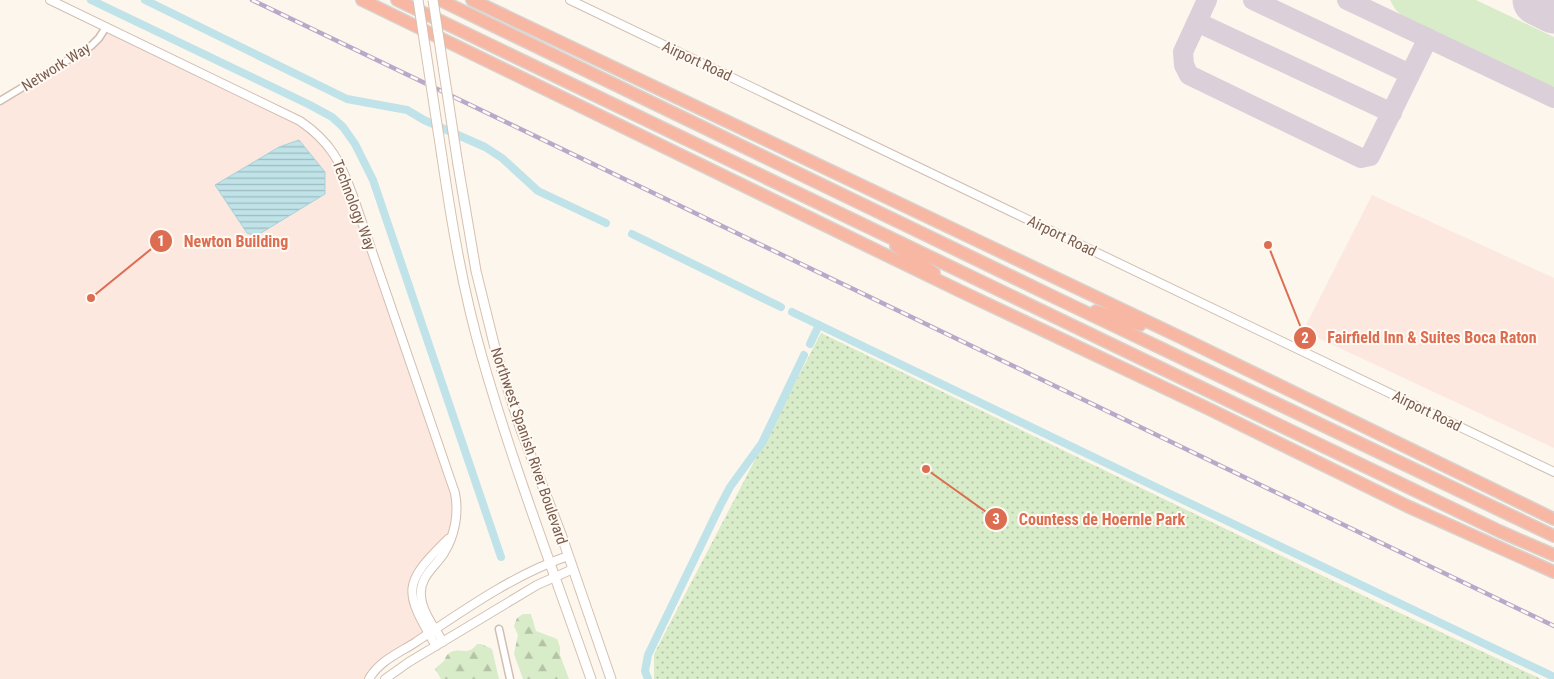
<svg xmlns="http://www.w3.org/2000/svg" width="1554" height="679" viewBox="0 0 1554 679" font-family="'Roboto Condensed',sans-serif">
<style>
.commercial{fill:#fde8e0}
.green{fill:#d8ecc9}
.forest{fill:url(#forest-firs)}
.park{fill:url(#park-dots)}
.water{fill:url(#water-rules);stroke:#a5d3da}
.lines{fill:none;stroke-linecap:round;stroke-linejoin:round}
.canal{stroke:#bfe3e8;stroke-width:8}
.taxiway{stroke:#dbcfda;stroke-width:20}
.runway{stroke:#dbcfda;stroke-width:51}
.minor-casing{stroke:#d1beb0;stroke-width:9}
.tertiary-casing{stroke:#d1beb0;stroke-width:10}
.secondary-casing{stroke:#d6c0b0;stroke-width:11}
.motorway-casing{stroke:#dad1cd;stroke-width:14}
.minor{stroke:#fff;stroke-width:6}
.tertiary{stroke:#fff;stroke-width:8}
.secondary{stroke:#fff;stroke-width:9}
.motorway{stroke:#f7b7a3;stroke-width:11}
.rail-casing{stroke:#b9a8c9;stroke-width:4.5}
.rail{stroke:#fffaf3;stroke-width:2.5;stroke-dasharray:8;stroke-linecap:butt}
.secondary-bridge-casing{stroke:#d6c0b0;stroke-width:11;stroke-linecap:butt}
.secondary-bridge{stroke:#fff;stroke-width:9}
.labels{text-anchor:middle;stroke-width:4;stroke-linejoin:round;paint-order:stroke}
.street-label{font-size:15px;fill:#7a5c4d;stroke:#fffaf3}
.leader{fill:none;stroke:#dc6d51;stroke-width:2}
.callout-dot{fill:#dc6d51;stroke:#fffaf3;stroke-width:2}
.mark-label{font-size:15px;text-anchor:middle;font-weight:bold;fill:#fff}
.callout-label{font-size:16px;text-anchor:middle;font-weight:bold;fill:#dc6d51;stroke:#fffaf3;stroke-width:4;stroke-linejoin:round;paint-order:stroke}
</style>
<defs>
<pattern id="forest-firs" width="22" height="20" patternUnits="userSpaceOnUse" patternTransform="scale(1.25)"><rect width="22" height="20" fill="#d8ecc9"/><path d="M5 1l3.5 6h-7zM16 11l3.5 6h-7z" fill="#b4c2a5"/></pattern>
<pattern id="park-dots" width="8" height="8" patternUnits="userSpaceOnUse" patternTransform="scale(1.25)"><rect width="8" height="8" fill="#d8ecc9"/><path d="M2 2h.1M6 6h.1" fill="none" stroke="#b4c2a5" stroke-width="1.8" stroke-linecap="round"/></pattern>
<pattern id="water-rules" width="6" height="5" patternUnits="userSpaceOnUse" patternTransform="scale(1.25)"><rect width="6" height="5" fill="#bfe3e8"/><path d="M0 2.5h6" fill="none" stroke="#a0bbbe"/></pattern>
</defs>
<rect width="100%" height="100%" fill="#fdf6ec"/>
<g class="commercial">
<path d="M 106,27 L 300,121 L 335,154 L 455,493 L 452,536 L 433,554 L 412,591 L 428,633 L 369,679 L 0,679 L 0,101 L 91,46 Z"/>
<path d="M 1372,195 L 1554,278 L 1554,448 L 1303,331 Z"/>
</g>
<path class="green" d="M 1390,0 L 1476,0 L 1554,37 L 1554,92 L 1403,17 L 1395,9 Z"/>
<g class="forest">
<path d="M 523,614 L 531,614 L 536,631 L 557,639 L 560,647 L 560,655 L 569,679 L 523,679 L 514,654 L 518,635 L 514,626 L 517,618 Z"/>
<path d="M 477,644 L 481,644 L 492,649 L 499,679 L 441,679 L 435,669 C 437,666 441,664 444,661 C 445,659 446,656 448,654 C 458,645 467,658 477,644 Z"/>
</g>
<path class="park" d="M 821,333 L 1383,605 L 1541,679 L 654,679 L 654,654 Z"/>
<path class="water" d="M 299,140 L 325,172 L 325,194 L 256,236 L 247,233 L 215,185 L 279,147 Z"/>
<g class="lines">
<g class="canal">
<path d="M 91,0 L 310,105 L 332,117 L 343,127 L 355,144 L 373,180 L 501,557"/>
<path d="M 145,0 L 347,99 L 407,110 L 424,120 L 485,147 L 502,158 L 538,191 L 606,223"/>
<path d="M 632,234 L 781,307"/>
<path d="M 792,312 L 1160,489 L 1554,677"/>
<path d="M 810,344 L 819,325"/>
<path d="M 648,679 L 645,671 L 648,655 L 720,506 L 730,487 L 762,443 L 804,355"/>
</g>
<g class="taxiway">
<path d="M 1207,0 L 1183,52 L 1184,65 L 1189,75 L 1361,158 L 1370,156 L 1428,38"/>
<path d="M 1253,0 L 1410,74"/>
<path d="M 1347,0 L 1554,98"/>
<path d="M 1197,22 L 1392,113"/>
</g>
<path class="runway" d="M 1538,0 L 1554,8"/>
<defs>
<g id="minor">
<path d="M 0,101 L 91,46 L 99,38 L 106,27"/>
<path d="M 499,629 L 510,679"/>
</g>
<g id="tertiary">
<path d="M 50,0 L 300,121 C 331,142 341,163 353,196 L 455,493 C 459,513 455,535 444,553 C 435,567 419,577 421,596 C 422,612 435,628 443,642"/>
<path d="M 570,0 L 1554,472"/>
<path d="M 436,646 C 404,591 401,585 448,539"/>
<path d="M 369,679 C 379,661 399,653 416,642 C 464,610 513,575 568,556"/>
<path d="M 385,679 L 409,662 L 537,585 L 573,569"/>
</g>
<g id="secondary">
<path d="M 442,157 C 452,225 463,291 482,357 C 513,466 554,572 591,679"/>
<path d="M 458,165 L 476,271 L 496,352 L 521,430 L 561,534 L 611,679"/>
</g>
<g id="motorway">
<path d="M 362,0 L 960,291 L 1209,409 L 1407,506 L 1554,572"/>
<path d="M 397,0 L 1499,531 L 1554,555"/>
<path d="M 440,0 L 1056,298 L 1554,536"/>
<path d="M 472,0 L 1182,338 L 1554,519"/>
<path d="M 896,246 L 934,273"/>
<path d="M 1096,311 L 1140,325"/>
</g>
</defs>
<use href="#minor" class="minor-casing"/>
<use href="#tertiary" class="tertiary-casing"/>
<use href="#secondary" class="secondary-casing"/>
<use href="#motorway" class="motorway-casing"/>
<use href="#minor" class="minor"/>
<use href="#tertiary" class="tertiary"/>
<use href="#secondary" class="secondary"/>
<use href="#motorway" class="motorway"/>
<defs>
<path id="rail" d="M 252,0 L 1554,626"/>
</defs>
<use href="#rail" class="rail-casing"/>
<use href="#rail" class="rail"/>
<defs>
<g id="secondary-bridge">
<path d="M 418,0 L 442,157"/>
<path d="M 433,0 L 458,165"/>
</g>
</defs>
<use href="#secondary-bridge" class="secondary-bridge-casing"/>
<use href="#secondary-bridge" class="secondary-bridge"/>
</g>
<g class="labels">
<g class="street-label">
<text transform="translate(697 61) rotate(25)" y="5">Airport Road</text>
<text transform="translate(56 67) rotate(-32)" y="5">Network Way</text>
<text transform="translate(354 205) rotate(69)" y="5">Technology Way</text>
<text transform="translate(1062 236) rotate(26)" y="5">Airport Road</text>
<text transform="translate(1427 411) rotate(26)" y="5">Airport Road</text>
<text transform="translate(529 446) rotate(71)" y="5">Northwest Spanish River Boulevard</text>
</g>
</g>
<path class="leader" d="M91 298L161 241M1268 245L1305 338M926 469L996 519"/>
<g class="callout-dot">
<circle cx="91" cy="298" r="5"/>
<circle cx="1268" cy="245" r="5"/>
<circle cx="926" cy="469" r="5"/>
<circle cx="161" cy="241" r="12"/>
<circle cx="1305" cy="338" r="12"/>
<circle cx="996" cy="519" r="12"/>
</g>
<g class="mark-label">
<text x="161" y="246">1</text>
<text x="1305" y="343">2</text>
<text x="996" y="524">3</text>
</g>
<g class="callout-label">
<text x="236" y="247">Newton Building</text>
<text x="1432" y="343">Fairfield Inn &amp; Suites Boca Raton</text>
<text x="1102" y="525">Countess de Hoernle Park</text>
</g>
</svg>
